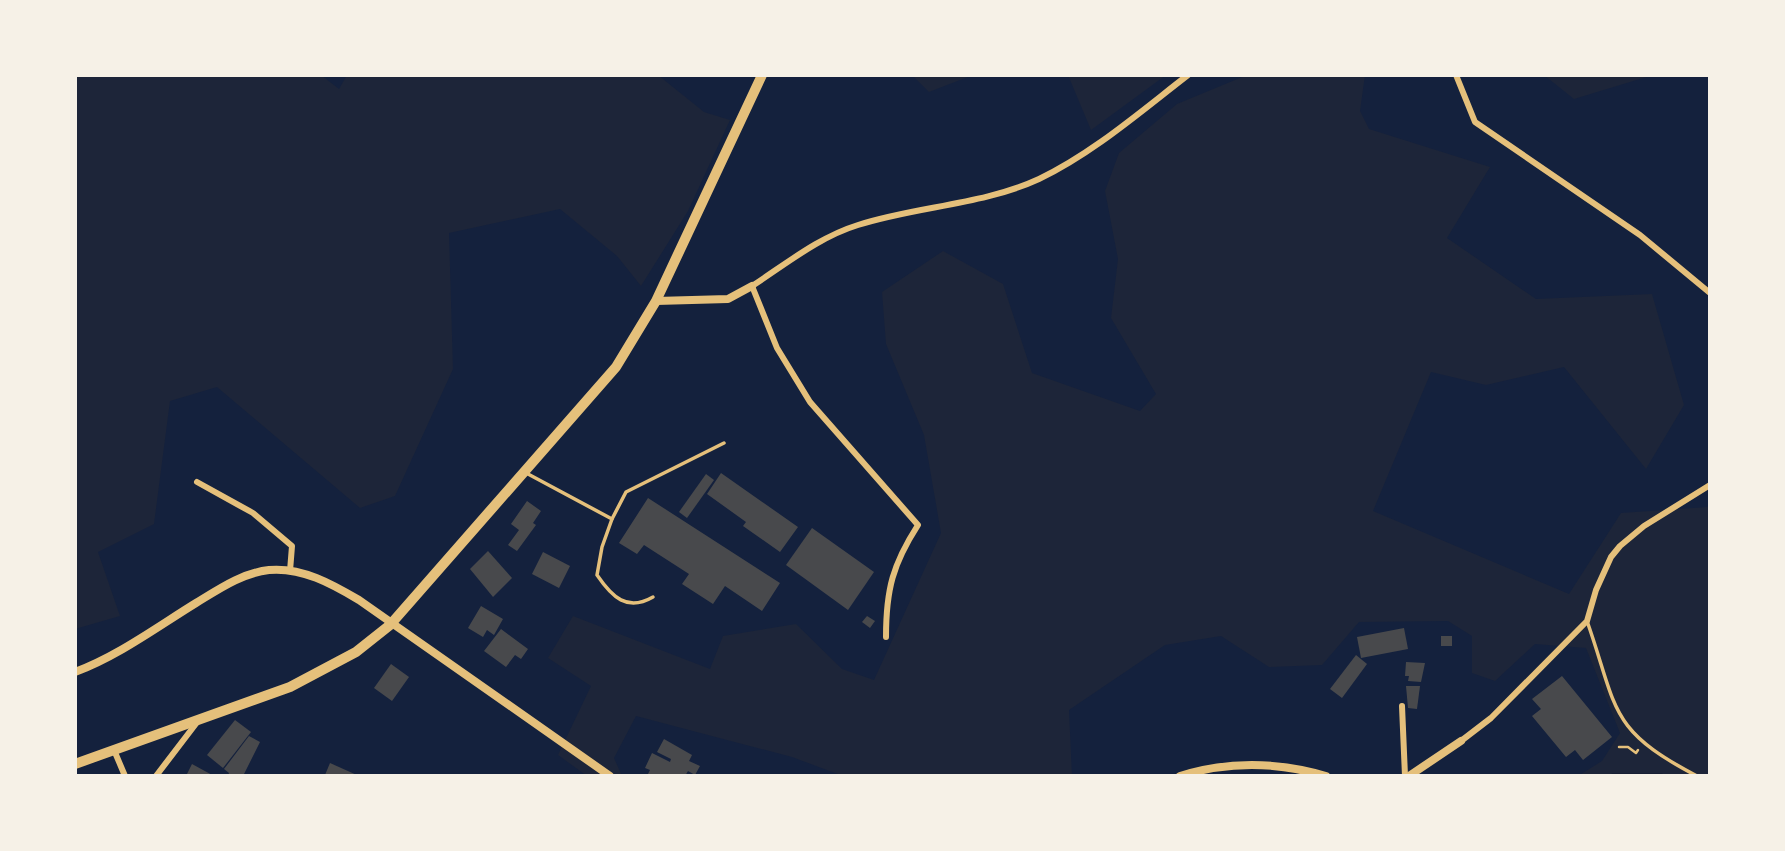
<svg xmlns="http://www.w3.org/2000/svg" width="1785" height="851" viewBox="0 0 1785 851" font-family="'Varela Round',sans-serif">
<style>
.green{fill:#1d2539}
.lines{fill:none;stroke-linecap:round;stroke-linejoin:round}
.stream{stroke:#0b132b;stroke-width:4.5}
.building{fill:#48494c}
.path{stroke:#e5c07b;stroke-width:2.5}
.service{stroke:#e5c07b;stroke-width:3.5}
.minor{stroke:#e5c07b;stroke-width:6}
.tertiary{stroke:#e5c07b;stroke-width:8}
.trunk{stroke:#e5c07b;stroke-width:10}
</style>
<rect width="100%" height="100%" fill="#14213d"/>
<g class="green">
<path d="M 75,75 L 321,75 L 339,89 L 347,75 L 658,75 L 704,112 L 730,120 L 688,211 L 641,286 L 617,256 L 560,209 L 449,233 L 453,369 L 395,496 L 360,508 L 217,387 L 170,401 L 154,524 L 98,552 L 120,616 L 75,629 Z"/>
<path d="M 912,75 L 973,75 L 929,92 Z"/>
<path d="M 1068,75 L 1166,75 L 1091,130 Z"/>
<path d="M 1247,75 L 1365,75 L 1360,111 L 1369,129 L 1490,167 L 1447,238 L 1536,299 L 1652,294 L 1684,405 L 1646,469 L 1564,367 L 1486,385 L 1431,372 L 1373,511 L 1569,594 L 1621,513 L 1707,507 L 1710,504 L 1710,776 L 1578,776 L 1602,761 L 1620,733 L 1586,648 L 1535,644 L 1495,681 L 1472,673 L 1472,636 L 1448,621 L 1359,622 L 1322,665 L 1269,667 L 1221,636 L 1165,645 L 1069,710 L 1072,776 L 843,776 L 792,757 L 636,716 L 614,758 L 622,776 L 587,776 L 558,755 L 591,686 L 548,658 L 573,616 L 710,669 L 723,636 L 796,624 L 842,669 L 874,680 L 941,533 L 924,435 L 886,344 L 882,292 L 943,251 L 1003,284 L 1032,373 L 1140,411 L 1156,394 L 1111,318 L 1118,259 L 1105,191 L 1119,153 L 1177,104 Z"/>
<path d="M 1544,75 L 1653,75 L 1574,99 Z"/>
</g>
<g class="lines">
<path class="stream" d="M 1612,776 L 1662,776"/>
</g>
<g class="building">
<path d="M 721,473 L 798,527 L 780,552 L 743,526 L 746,522 L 707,494 Z"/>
<path d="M 706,474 L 714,480 L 687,518 L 679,512 Z"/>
<path d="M 648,498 L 780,583 L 762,611 L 725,586 L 713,604 L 682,584 L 689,574 L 644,545 L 637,554 L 619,543 Z"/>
<path d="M 527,501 L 541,511 L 533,523 L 536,525 L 517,551 L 508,545 L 519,530 L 511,524 Z"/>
<path d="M 812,528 L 874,572 L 848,610 L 786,565 Z"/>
<path d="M 488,551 L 512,578 L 493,597 L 470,569 Z"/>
<path d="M 543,552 L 570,566 L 559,588 L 532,574 Z"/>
<path d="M 481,606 L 503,619 L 494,635 L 487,630 L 483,637 L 468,628 Z"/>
<path d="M 867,616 L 875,621 L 870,628 L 862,622 Z"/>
<path d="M 1404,628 L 1408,649 L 1361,658 L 1357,637 Z"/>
<path d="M 501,629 L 528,649 L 521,659 L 515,655 L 506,667 L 484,651 Z"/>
<rect x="1441" y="636" width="11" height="10"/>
<path d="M 1356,655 L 1367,664 L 1342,698 L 1330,689 Z"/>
<path d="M 1406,662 L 1425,663 L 1421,682 L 1408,681 L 1409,676 L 1405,676 Z"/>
<path d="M 391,664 L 409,677 L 392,701 L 374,688 Z"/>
<path d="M 1562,676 L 1612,737 L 1583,760 L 1575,750 L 1566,757 L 1532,716 L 1541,709 L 1532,699 Z"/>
<path d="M 1406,686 L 1420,686 L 1417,709 L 1408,708 Z"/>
<path d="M 235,720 L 251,732 L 223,768 L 207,755 Z"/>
<path d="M 249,736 L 260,742 L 243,776 L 228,776 L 229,773 L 224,769 Z"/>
<path d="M 664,739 L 692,755 L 689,761 L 700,766 L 695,775 L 688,771 L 685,776 L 648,774 L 650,770 L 645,768 L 652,753 L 670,762 L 671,759 L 657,752 Z"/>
<path d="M 330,763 L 359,776 L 325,775 Z"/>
<path d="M 192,764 L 214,776 L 186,776 Z"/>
</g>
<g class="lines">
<path class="path" d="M 1619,747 L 1628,747 L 1636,753 L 1638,750"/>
<g class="service">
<path d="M 528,474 L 612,519 L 626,492 L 724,443"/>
<path d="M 612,519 L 602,547 L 597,575 C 612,597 627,612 653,597"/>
<path d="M 1587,621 C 1618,709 1607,729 1697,776"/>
</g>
<g class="minor">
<path d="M 1456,75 L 1475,122 L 1640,235 L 1710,293"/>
<path d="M 197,482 L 253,513 L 292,546 L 290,571"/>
<path d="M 886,637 C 886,589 893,564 918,525 L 810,402 L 777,348 L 752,286 C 786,264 819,237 858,225 C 917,206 983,205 1039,179 C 1093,153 1140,112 1188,75"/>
<path d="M 1402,706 L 1405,776"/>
<path d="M 1461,741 L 1491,718 L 1587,621 L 1596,590 L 1611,557 L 1620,546 L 1644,526 L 1710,485"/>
<path d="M 114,750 L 125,776"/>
<path d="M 156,776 L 198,721"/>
</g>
<g class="tertiary">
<path d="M 656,301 L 728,299 L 752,286"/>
<path d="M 75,672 C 118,656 157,627 196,603 C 219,589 242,573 269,570 C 302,567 332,584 359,600 L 610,776"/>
<path d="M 1180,776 C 1228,761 1278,762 1326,776"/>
<path d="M 1409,776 L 1461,741"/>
</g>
<path class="trunk" d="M 75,764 L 290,687 L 356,652 L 390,625 L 616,367 L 656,301 L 762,75"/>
</g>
<rect width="1785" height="851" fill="none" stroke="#f6f1e7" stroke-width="154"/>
</svg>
